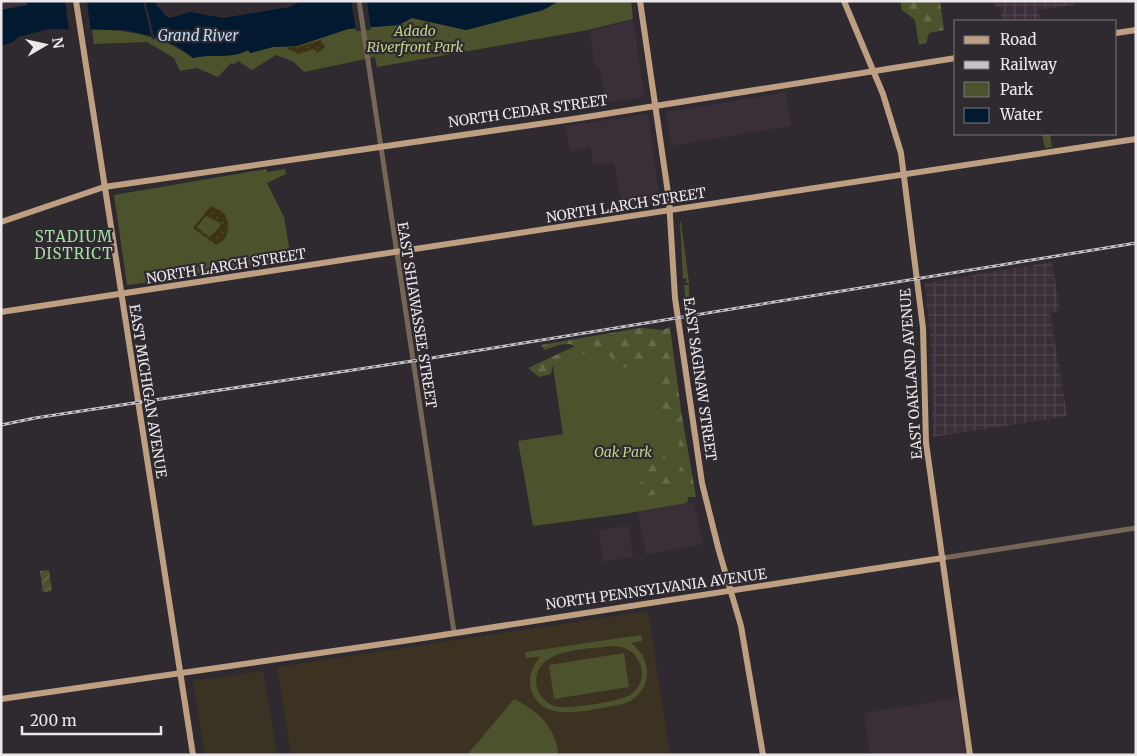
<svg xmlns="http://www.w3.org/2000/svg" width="1137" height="756" viewBox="0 0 1137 756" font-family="Merriweather,serif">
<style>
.built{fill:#3a2f39}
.industrial{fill:url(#industrial-grid)}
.education{fill:#3b3222}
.medical{fill:#3a3222}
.green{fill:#4c532c;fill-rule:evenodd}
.forest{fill:url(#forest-firs)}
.sand{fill:url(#sand-dots);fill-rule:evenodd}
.garden{fill:url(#garden-furrows)}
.water{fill:#021a2f}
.pier{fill:#2f2a2f}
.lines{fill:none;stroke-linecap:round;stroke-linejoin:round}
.minor{stroke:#756657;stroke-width:5}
.major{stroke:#be9f81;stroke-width:6}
.rail-casing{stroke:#c7c2c7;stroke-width:3}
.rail{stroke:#2f2a2f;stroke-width:1;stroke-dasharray:4;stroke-linecap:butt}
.labels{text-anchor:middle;stroke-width:4.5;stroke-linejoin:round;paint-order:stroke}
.park-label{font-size:14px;font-style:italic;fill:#c3d188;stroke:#2f2a2f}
.street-label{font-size:14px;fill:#ebe7eb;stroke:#2f2a2f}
.water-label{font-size:15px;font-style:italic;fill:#b9dbfb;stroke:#2f2a2f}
.neighbourhood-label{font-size:15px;letter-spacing:1px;fill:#a6dfa4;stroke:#2f2a2f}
</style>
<defs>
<pattern id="industrial-grid" width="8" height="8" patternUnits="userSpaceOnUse" patternTransform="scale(1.25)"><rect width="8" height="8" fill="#3a2f39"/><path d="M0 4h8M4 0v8" fill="none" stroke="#4d434c"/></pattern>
<pattern id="forest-firs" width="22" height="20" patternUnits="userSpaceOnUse" patternTransform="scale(1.25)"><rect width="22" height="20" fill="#4c532c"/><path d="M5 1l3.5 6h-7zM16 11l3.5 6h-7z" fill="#666c4b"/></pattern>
<pattern id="sand-dots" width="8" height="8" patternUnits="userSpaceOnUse" patternTransform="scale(1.25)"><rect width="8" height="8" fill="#3b3313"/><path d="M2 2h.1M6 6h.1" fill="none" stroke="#4e472a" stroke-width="1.8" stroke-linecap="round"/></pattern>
<pattern id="garden-furrows" width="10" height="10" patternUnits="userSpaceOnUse" patternTransform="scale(1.25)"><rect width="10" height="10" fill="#4c532c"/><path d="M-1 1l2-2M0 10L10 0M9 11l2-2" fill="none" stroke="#666c4b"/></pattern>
</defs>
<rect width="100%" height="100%" fill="#2f2a2f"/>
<g class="built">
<path d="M 1,1 L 34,1 L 28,2 L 28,5 L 1,10 Z"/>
<path d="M 633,20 L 645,97 L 606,102 L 600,68 L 594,64 L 590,31 Z"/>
<path d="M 786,92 L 791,126 L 671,146 L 666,112 Z"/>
<path d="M 648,114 L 660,203 L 622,209 L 614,162 L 593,165 L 590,147 L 570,151 L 566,126 Z"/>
<path d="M 694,502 L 703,544 L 646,555 L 638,512 L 641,508 L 651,507 L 654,509 Z"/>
<path d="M 628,526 L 633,557 L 603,562 L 599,530 Z"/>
<path d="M 958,698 L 966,755 L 870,755 L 864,713 Z"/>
</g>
<g class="industrial">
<path d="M 995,1 L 1074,1 L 1074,5 L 1039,10 L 1040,21 L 1002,21 L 1000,8 L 996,8 Z"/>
<path d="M 1052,262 L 1060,311 L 1050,313 L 1067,416 L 933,437 L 931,344 L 925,283 Z"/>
</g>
<path class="education" d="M 648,611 L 670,755 L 291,755 L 277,667 Z"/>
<path class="medical" d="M 263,671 L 277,755 L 205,755 L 193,681 Z"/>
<g class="green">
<path d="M 559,1 L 631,1 L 633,19 L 583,31 L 377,67 L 375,57 L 304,72 L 294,62 L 276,55 L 252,70 L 238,61 L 234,64 L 231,63 L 218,77 L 197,68 L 180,71 L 174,58 L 147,42 L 94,44 L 92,29 C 130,30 162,36 193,58 C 214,53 229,60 248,50 L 250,53 L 273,47 L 297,46 L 348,29 L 399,25 L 412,18 L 466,30 L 543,10 Z"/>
<path d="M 1042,134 L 1050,134 L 1052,147 L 1045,148 Z"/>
<path d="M 267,169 L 267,172 L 285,169 L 286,174 L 267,183 L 284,217 L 289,247 L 277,262 L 205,275 L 127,285 L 114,195 Z"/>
<path d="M 680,222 L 681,222 L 689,283 L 683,283 L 686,282 L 686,278 L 683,279 Z"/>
<path d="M 684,285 L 689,285 L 689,303 L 686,307 Z"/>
<path d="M 589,346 L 672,350 L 691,487 L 687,503 L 623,514 L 533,526 L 518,441 L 563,434 L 553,367 Z"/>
<path d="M 641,635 L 642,641 L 631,643 C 655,661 652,695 623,704 C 595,708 542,727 531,689 C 528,677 532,666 540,657 L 526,658 L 525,652 ZM 613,646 C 638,645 653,676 632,694 C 623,701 570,709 558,707 C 552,706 546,702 542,697 C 537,691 535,683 537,675 C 542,648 591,649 613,646 Z"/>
<path d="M 624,653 L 629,687 L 554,699 L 549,665 Z"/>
<path d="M 514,699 C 537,710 557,728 558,755 L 467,755 Z"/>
</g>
<g class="forest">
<path d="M 900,1 L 940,1 L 944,30 L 929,33 L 926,43 L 919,45 L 915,20 L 902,10 Z"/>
<path d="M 670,327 L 681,410 L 696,497 L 688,497 L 684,490 L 660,493 L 636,499 L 632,491 L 642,481 L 638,476 L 630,473 L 628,468 L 631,463 L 660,448 L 676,477 L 682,464 L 677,450 C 683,440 676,433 673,424 L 680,417 L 674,408 L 665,414 L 657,408 L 664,397 L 658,389 L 659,369 L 656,364 L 610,369 L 608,365 L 612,359 L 607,353 C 577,349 577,362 552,367 L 551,374 L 539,377 L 528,368 L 575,346 C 566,341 554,347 545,350 L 541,345 L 640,328 L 663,330 Z"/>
</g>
<g class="sand">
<path d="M 321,40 L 325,47 L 317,53 L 314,49 L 299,54 L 287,49 L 287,47 L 298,47 Z"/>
<path d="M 211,206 L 223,212 C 232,224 230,238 216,245 L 193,228 ZM 206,216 L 220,223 L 220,226 L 210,237 L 199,229 L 198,226 Z"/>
</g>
<path class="garden" d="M 49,570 L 52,591 L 43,592 L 40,571 Z"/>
<path class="water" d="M 34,1 L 150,1 L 154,2 L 166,16 L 170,18 L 190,12 L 223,18 L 290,7 L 301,1 L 559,1 L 543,10 L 466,30 L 412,18 L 399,25 L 348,29 L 297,46 L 273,47 L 250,53 L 248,50 C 229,60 213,53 193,58 L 177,46 L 156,37 L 124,30 L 49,29 L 18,37 L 13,42 L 1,46 L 1,10 L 27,5 L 27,2 Z"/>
<g class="pier">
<path d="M 65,1 L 87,1 L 91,32 L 69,31 Z"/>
<path d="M 143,1 L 145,1 L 155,40 L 152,39 Z"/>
<path d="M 351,1 L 367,1 L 371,30 L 356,31 Z"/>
</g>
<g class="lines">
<g class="minor">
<path d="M 359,1 L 454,632"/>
<path d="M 943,558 L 1136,528"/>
</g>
<g class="major">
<path d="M 76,1 L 193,755"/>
<path d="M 640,1 L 669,200 L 675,298 L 702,483 L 719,551 L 741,626 L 763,755"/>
<path d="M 844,1 L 883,94 L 901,153 L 923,328 L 926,443 L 970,755"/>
<path d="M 1116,33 L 1136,30"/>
<path d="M 1,222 L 104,187 L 580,118 L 956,58"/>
<path d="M 1,312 L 1136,139"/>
<path d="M 1,699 L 410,640 L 943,558"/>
</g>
<defs>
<path id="rail" d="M 1,425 L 35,418 L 419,360 L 1136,243"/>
</defs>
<use href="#rail" class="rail-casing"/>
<use href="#rail" class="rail"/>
</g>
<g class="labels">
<g class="park-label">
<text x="415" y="36">Adado<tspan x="415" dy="16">Riverfront Park</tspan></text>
<text x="623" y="457">Oak Park</text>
</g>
<g class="street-label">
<text transform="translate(528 111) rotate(-8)" y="5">NORTH CEDAR STREET</text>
<text transform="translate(626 205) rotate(-9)" y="5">NORTH LARCH STREET</text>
<text transform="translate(226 266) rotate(-9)" y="5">NORTH LARCH STREET</text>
<text transform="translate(417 315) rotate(81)" y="5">EAST SHIAWASSEE STREET</text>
<text transform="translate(911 374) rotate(-94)" y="5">EAST OAKLAND AVENUE</text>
<text transform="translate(700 379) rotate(82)" y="5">EAST SAGINAW STREET</text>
<text transform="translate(148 391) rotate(81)" y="5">EAST MICHIGAN AVENUE</text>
<text transform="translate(656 589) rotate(-8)" y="5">NORTH PENNSYLVANIA AVENUE</text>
</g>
<g class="water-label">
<text x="198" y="41">Grand River</text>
</g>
<g class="neighbourhood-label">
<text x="74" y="242">STADIUM<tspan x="74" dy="17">DISTRICT</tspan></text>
</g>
</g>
<rect width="1137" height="756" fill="none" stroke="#ebe7eb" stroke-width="5"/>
<rect x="954" y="20" width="162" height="115" fill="#2f2a2f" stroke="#7a767a"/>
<rect x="964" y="36" width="25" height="8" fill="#be9f81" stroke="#7a767a"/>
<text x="1000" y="45" font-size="15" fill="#ebe7eb">Road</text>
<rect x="964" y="61" width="25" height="8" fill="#c7c2c7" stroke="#7a767a"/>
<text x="1000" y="70" font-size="15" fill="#ebe7eb">Railway</text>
<rect x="964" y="82" width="25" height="15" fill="#4c532c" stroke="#7a767a"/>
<text x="1000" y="95" font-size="15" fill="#ebe7eb">Park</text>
<rect x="964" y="108" width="25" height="15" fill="#021a2f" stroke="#7a767a"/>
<text x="1000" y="120" font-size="15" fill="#ebe7eb">Water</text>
<g transform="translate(45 45) rotate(81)" stroke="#2f2a2f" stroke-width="4" paint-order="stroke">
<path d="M0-4L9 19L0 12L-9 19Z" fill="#ebe7eb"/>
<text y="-8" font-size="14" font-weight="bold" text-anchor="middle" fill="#ebe7eb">N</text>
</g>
<path d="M22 726v8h139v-8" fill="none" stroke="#ebe7eb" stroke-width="2.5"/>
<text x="30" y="726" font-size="15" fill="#ebe7eb" stroke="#2f2a2f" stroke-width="4" paint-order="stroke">200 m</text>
</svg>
